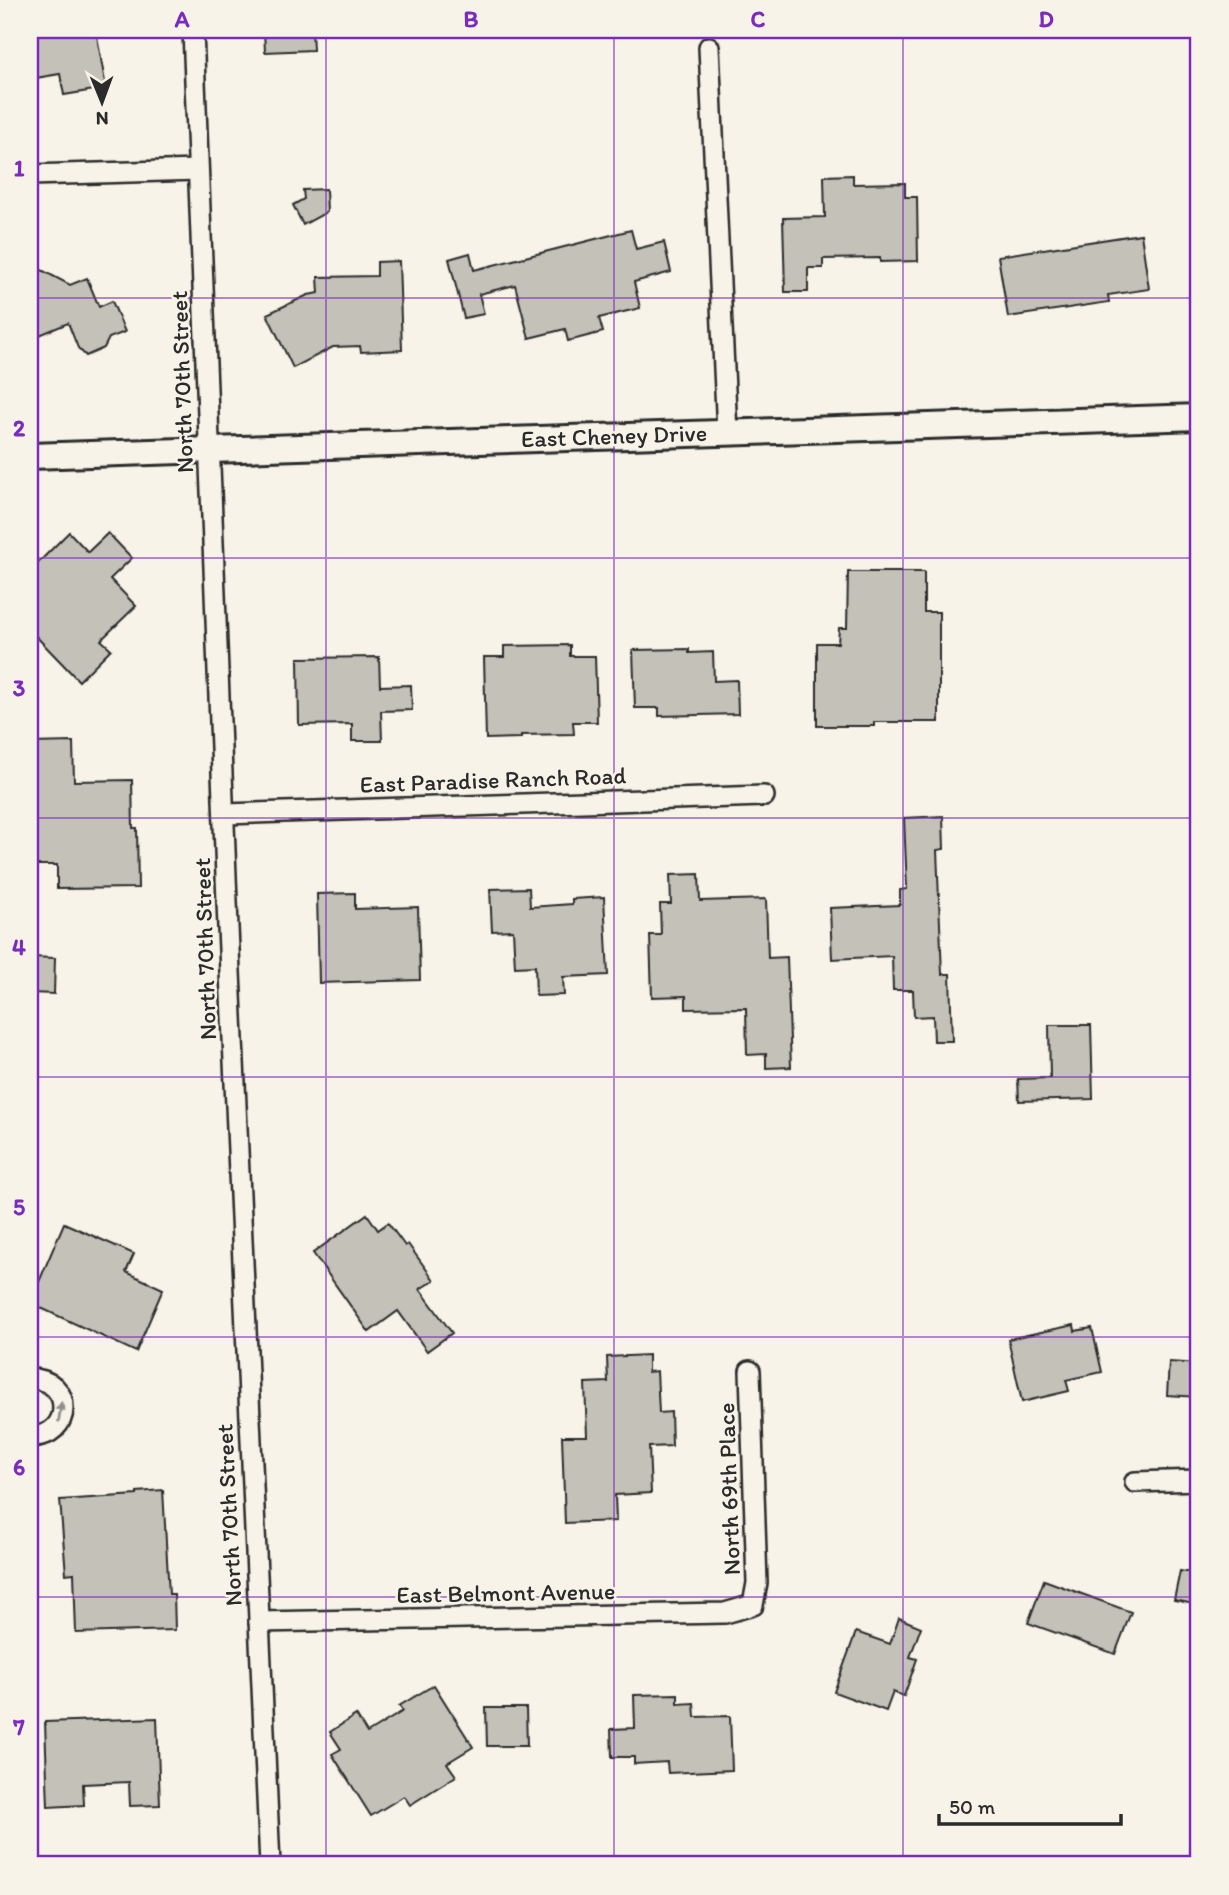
<svg xmlns="http://www.w3.org/2000/svg" width="1229" height="1895" viewBox="0 0 1229 1895" font-family="Itim,sans-serif">
<style>
.building{fill:#c4c1b9;stroke:#2b2b2b;stroke-width:2}
.lines{fill:none;stroke-linecap:round;stroke-linejoin:round}
.minor-casing{stroke:#2b2b2b;stroke-width:24}
.tertiary-casing{stroke:#2b2b2b;stroke-width:30}
.minor{stroke:#f7f3e8;stroke-width:19}
.tertiary{stroke:#f7f3e8;stroke-width:24}
.oneway{fill:#918f8a}
.grid{fill:none;stroke:#7b2cbf;stroke-width:2;stroke-opacity:0.55}
.labels{text-anchor:middle;stroke-width:5;stroke-linejoin:round;paint-order:stroke}
.street-label{font-size:24px;fill:#2b2b2b;stroke:#f7f3e8}
.neatline{fill:none;stroke:#7b2cbf;stroke-width:2.5}
.grid-label{font-size:23px;text-anchor:middle;font-weight:bold;fill:#7b2cbf}
</style>
<rect width="100%" height="100%" fill="#f7f3e8"/>
<filter id="ink" filterUnits="userSpaceOnUse"><feTurbulence type="fractalNoise" baseFrequency=".0143" numOctaves="2"/><feDisplacementMap in="SourceGraphic" scale="14" xChannelSelector="R" yChannelSelector="G"/><feConvolveMatrix kernelMatrix="1 2 1 2 8 2 1 2 1" color-interpolation-filters="sRGB"/></filter>
<g filter="url(#ink)">
<g class="building">
<path d="M 30,30 L 96,30 L 106,88 L 64,95 L 60,74 L 30,79 Z"/>
<path d="M 264,30 L 312,30 L 313,50 L 265,52 Z"/>
<path d="M 853,175 L 853,184 L 905,183 L 905,197 L 917,197 L 918,261 L 880,262 L 880,258 L 823,259 L 823,268 L 808,268 L 808,292 L 785,292 L 783,218 L 825,217 L 824,176 Z"/>
<path d="M 326,189 L 327,212 L 303,225 L 293,205 L 304,199 L 303,190 Z"/>
<path d="M 631,230 L 636,249 L 664,242 L 671,272 L 634,282 L 640,308 L 599,318 L 603,332 L 568,341 L 565,329 L 529,338 L 515,285 L 479,294 L 484,314 L 464,318 L 449,259 L 470,253 L 474,270 Z"/>
<path d="M 1141,234 L 1149,289 L 1108,295 L 1109,302 L 1008,317 L 998,256 Z"/>
<path d="M 399,261 L 402,350 L 361,352 L 360,346 L 333,347 L 293,368 L 267,314 L 308,295 L 319,293 L 318,277 L 377,276 L 377,262 Z"/>
<path d="M 30,264 L 70,285 L 87,278 L 99,307 L 112,301 L 125,332 L 109,338 L 104,348 L 86,356 L 78,348 L 68,323 L 30,339 Z"/>
<path d="M 69,532 L 88,552 L 108,533 L 132,558 L 110,579 L 136,606 L 101,640 L 111,649 L 79,681 L 30,630 L 30,571 Z"/>
<path d="M 848,572 L 924,572 L 924,612 L 939,612 L 939,722 L 874,722 L 874,726 L 817,726 L 817,643 L 838,643 L 839,628 L 847,628 Z"/>
<path d="M 570,645 L 570,656 L 595,656 L 597,722 L 573,722 L 574,734 L 521,735 L 521,738 L 486,739 L 484,657 L 504,657 L 504,646 Z"/>
<path d="M 689,649 L 689,653 L 713,652 L 714,681 L 737,680 L 738,714 L 659,716 L 659,708 L 635,708 L 633,650 Z"/>
<path d="M 379,657 L 380,686 L 411,685 L 412,710 L 381,711 L 382,741 L 352,741 L 352,724 L 299,725 L 298,658 Z"/>
<path d="M 73,742 L 74,781 L 132,780 L 133,828 L 137,828 L 138,888 L 57,889 L 57,865 L 30,865 L 30,743 Z"/>
<path d="M 943,816 L 944,849 L 937,850 L 942,974 L 950,974 L 952,1041 L 934,1041 L 933,1016 L 914,1017 L 913,990 L 893,990 L 892,956 L 832,959 L 830,908 L 900,905 L 900,890 L 907,889 L 904,818 Z"/>
<path d="M 699,874 L 700,901 L 766,899 L 768,958 L 787,957 L 791,1067 L 766,1068 L 766,1054 L 747,1055 L 746,1008 L 686,1009 L 686,996 L 652,997 L 650,935 L 661,935 L 660,904 L 671,904 L 670,875 Z"/>
<path d="M 529,888 L 530,907 L 572,904 L 572,899 L 604,897 L 608,975 L 563,977 L 564,995 L 536,996 L 535,966 L 515,967 L 513,930 L 492,931 L 490,889 Z"/>
<path d="M 355,893 L 355,909 L 418,907 L 420,980 L 319,983 L 317,894 Z"/>
<path d="M 30,957 L 55,958 L 54,994 L 30,993 Z"/>
<path d="M 1049,1025 L 1091,1025 L 1093,1099 L 1019,1101 L 1018,1079 L 1050,1078 Z"/>
<path d="M 367,1214 L 378,1230 L 388,1223 L 405,1246 L 408,1244 L 434,1280 L 420,1289 L 452,1333 L 427,1351 L 398,1311 L 369,1332 L 313,1253 Z"/>
<path d="M 64,1223 L 134,1254 L 126,1272 L 163,1289 L 136,1352 L 30,1303 Z"/>
<path d="M 1074,1325 L 1075,1331 L 1092,1328 L 1102,1372 L 1066,1380 L 1069,1391 L 1022,1402 L 1008,1339 Z"/>
<path d="M 648,1355 L 648,1372 L 657,1371 L 659,1413 L 671,1412 L 672,1446 L 649,1447 L 651,1493 L 615,1495 L 616,1521 L 565,1523 L 562,1436 L 587,1436 L 585,1383 L 608,1382 L 607,1357 Z"/>
<path d="M 1169,1362 L 1199,1364 L 1199,1397 L 1167,1395 Z"/>
<path d="M 163,1490 L 169,1594 L 174,1594 L 175,1630 L 76,1633 L 74,1573 L 66,1574 L 60,1500 L 137,1495 L 137,1492 Z"/>
<path d="M 1180,1571 L 1199,1574 L 1199,1605 L 1174,1600 Z"/>
<path d="M 1044,1580 L 1131,1612 L 1115,1654 L 1028,1623 Z"/>
<path d="M 899,1618 L 921,1627 L 910,1657 L 917,1659 L 904,1696 L 893,1692 L 886,1711 L 834,1692 L 856,1632 L 890,1644 Z"/>
<path d="M 434,1685 L 473,1747 L 447,1763 L 456,1776 L 410,1805 L 404,1796 L 371,1816 L 332,1754 L 341,1749 L 330,1732 L 356,1715 L 367,1733 L 403,1711 L 399,1706 Z"/>
<path d="M 678,1694 L 678,1704 L 694,1703 L 695,1717 L 730,1716 L 732,1770 L 668,1773 L 667,1762 L 634,1764 L 634,1757 L 612,1757 L 611,1729 L 635,1728 L 634,1695 Z"/>
<path d="M 486,1708 L 526,1708 L 527,1746 L 487,1746 Z"/>
<path d="M 157,1718 L 160,1805 L 130,1806 L 129,1782 L 83,1784 L 84,1805 L 48,1807 L 45,1722 Z"/>
</g>
<g class="lines">
<defs>
<g id="minor">
<path d="M 193,30 L 228,927 L 270,1865"/>
<path d="M 709,47 L 727,433"/>
<path d="M 30,175 L 198,170"/>
<path d="M 224,814 L 764,796"/>
<path d="M 30,1379 C 75,1378 73,1439 30,1436"/>
<path d="M 1135,1482 L 1199,1480"/>
<path d="M 259,1622 L 725,1613 L 753,1605 L 757,1583 L 750,1371"/>
</g>
<path id="tertiary" d="M 30,456 L 1199,417"/>
</defs>
<use href="#minor" class="minor-casing"/>
<use href="#tertiary" class="tertiary-casing"/>
<use href="#minor" class="minor"/>
<use href="#tertiary" class="tertiary"/>
</g>
<defs><path id="oneway-solid" d="M-6-.8H1V-3.2L6.5 0L1 3.2V.8H-6Z" transform="scale(1.75)"/></defs>
<use class="oneway" href="#oneway-solid" transform="translate(60 1412) rotate(-82)"/>
</g>
<path class="grid" d="M 326,30 L 326,1865M 614,30 L 614,1865M 903,30 L 903,1865M 30,298 L 1199,298M 30,558 L 1199,558M 30,818 L 1199,818M 30,1077 L 1199,1077M 30,1337 L 1199,1337M 30,1597 L 1199,1597"/>
<g class="labels">
<g class="street-label">
<text transform="translate(182 382) rotate(-92)" y="8">North 70th Street</text>
<text transform="translate(614 436) rotate(-2)" y="8">East Cheney Drive</text>
<text transform="translate(493 780) rotate(-2)" y="8">East Paradise Ranch Road</text>
<text transform="translate(205 949) rotate(-92)" y="8">North 70th Street</text>
<text transform="translate(729 1489) rotate(-92)" y="8">North 69th Place</text>
<text transform="translate(229 1515) rotate(-93)" y="8">North 70th Street</text>
<text transform="translate(506 1593) rotate(-1)" y="8">East Belmont Avenue</text>
</g>
</g>
<rect width="1229" height="1895" fill="none" stroke="#f7f3e8" stroke-width="77"/>
<g transform="translate(102 102) rotate(179)" stroke="#f7f3e8" stroke-width="5" paint-order="stroke">
<path d="M0-5L12 26L0 18L-12 26Z" fill="#2b2b2b"/>
<text y="-10" font-size="19" font-weight="bold" text-anchor="middle" fill="#2b2b2b">N</text>
</g>
<path d="M939 1814v10h182v-10" fill="none" stroke="#2b2b2b" stroke-width="3.5"/>
<text x="949" y="1814" font-size="21" fill="#2b2b2b" stroke="#f7f3e8" stroke-width="5" paint-order="stroke">50 m</text>
<rect x="38" y="38" width="1152" height="1818" class="neatline"/>
<g class="grid-label">
<text x="182" y="27">A</text>
<text x="471" y="27">B</text>
<text x="758" y="27">C</text>
<text x="1046" y="27">D</text>
<text x="19" y="176">1</text>
<text x="19" y="436">2</text>
<text x="19" y="696">3</text>
<text x="19" y="955">4</text>
<text x="19" y="1215">5</text>
<text x="19" y="1475">6</text>
<text x="19" y="1735">7</text>
</g>
</svg>
